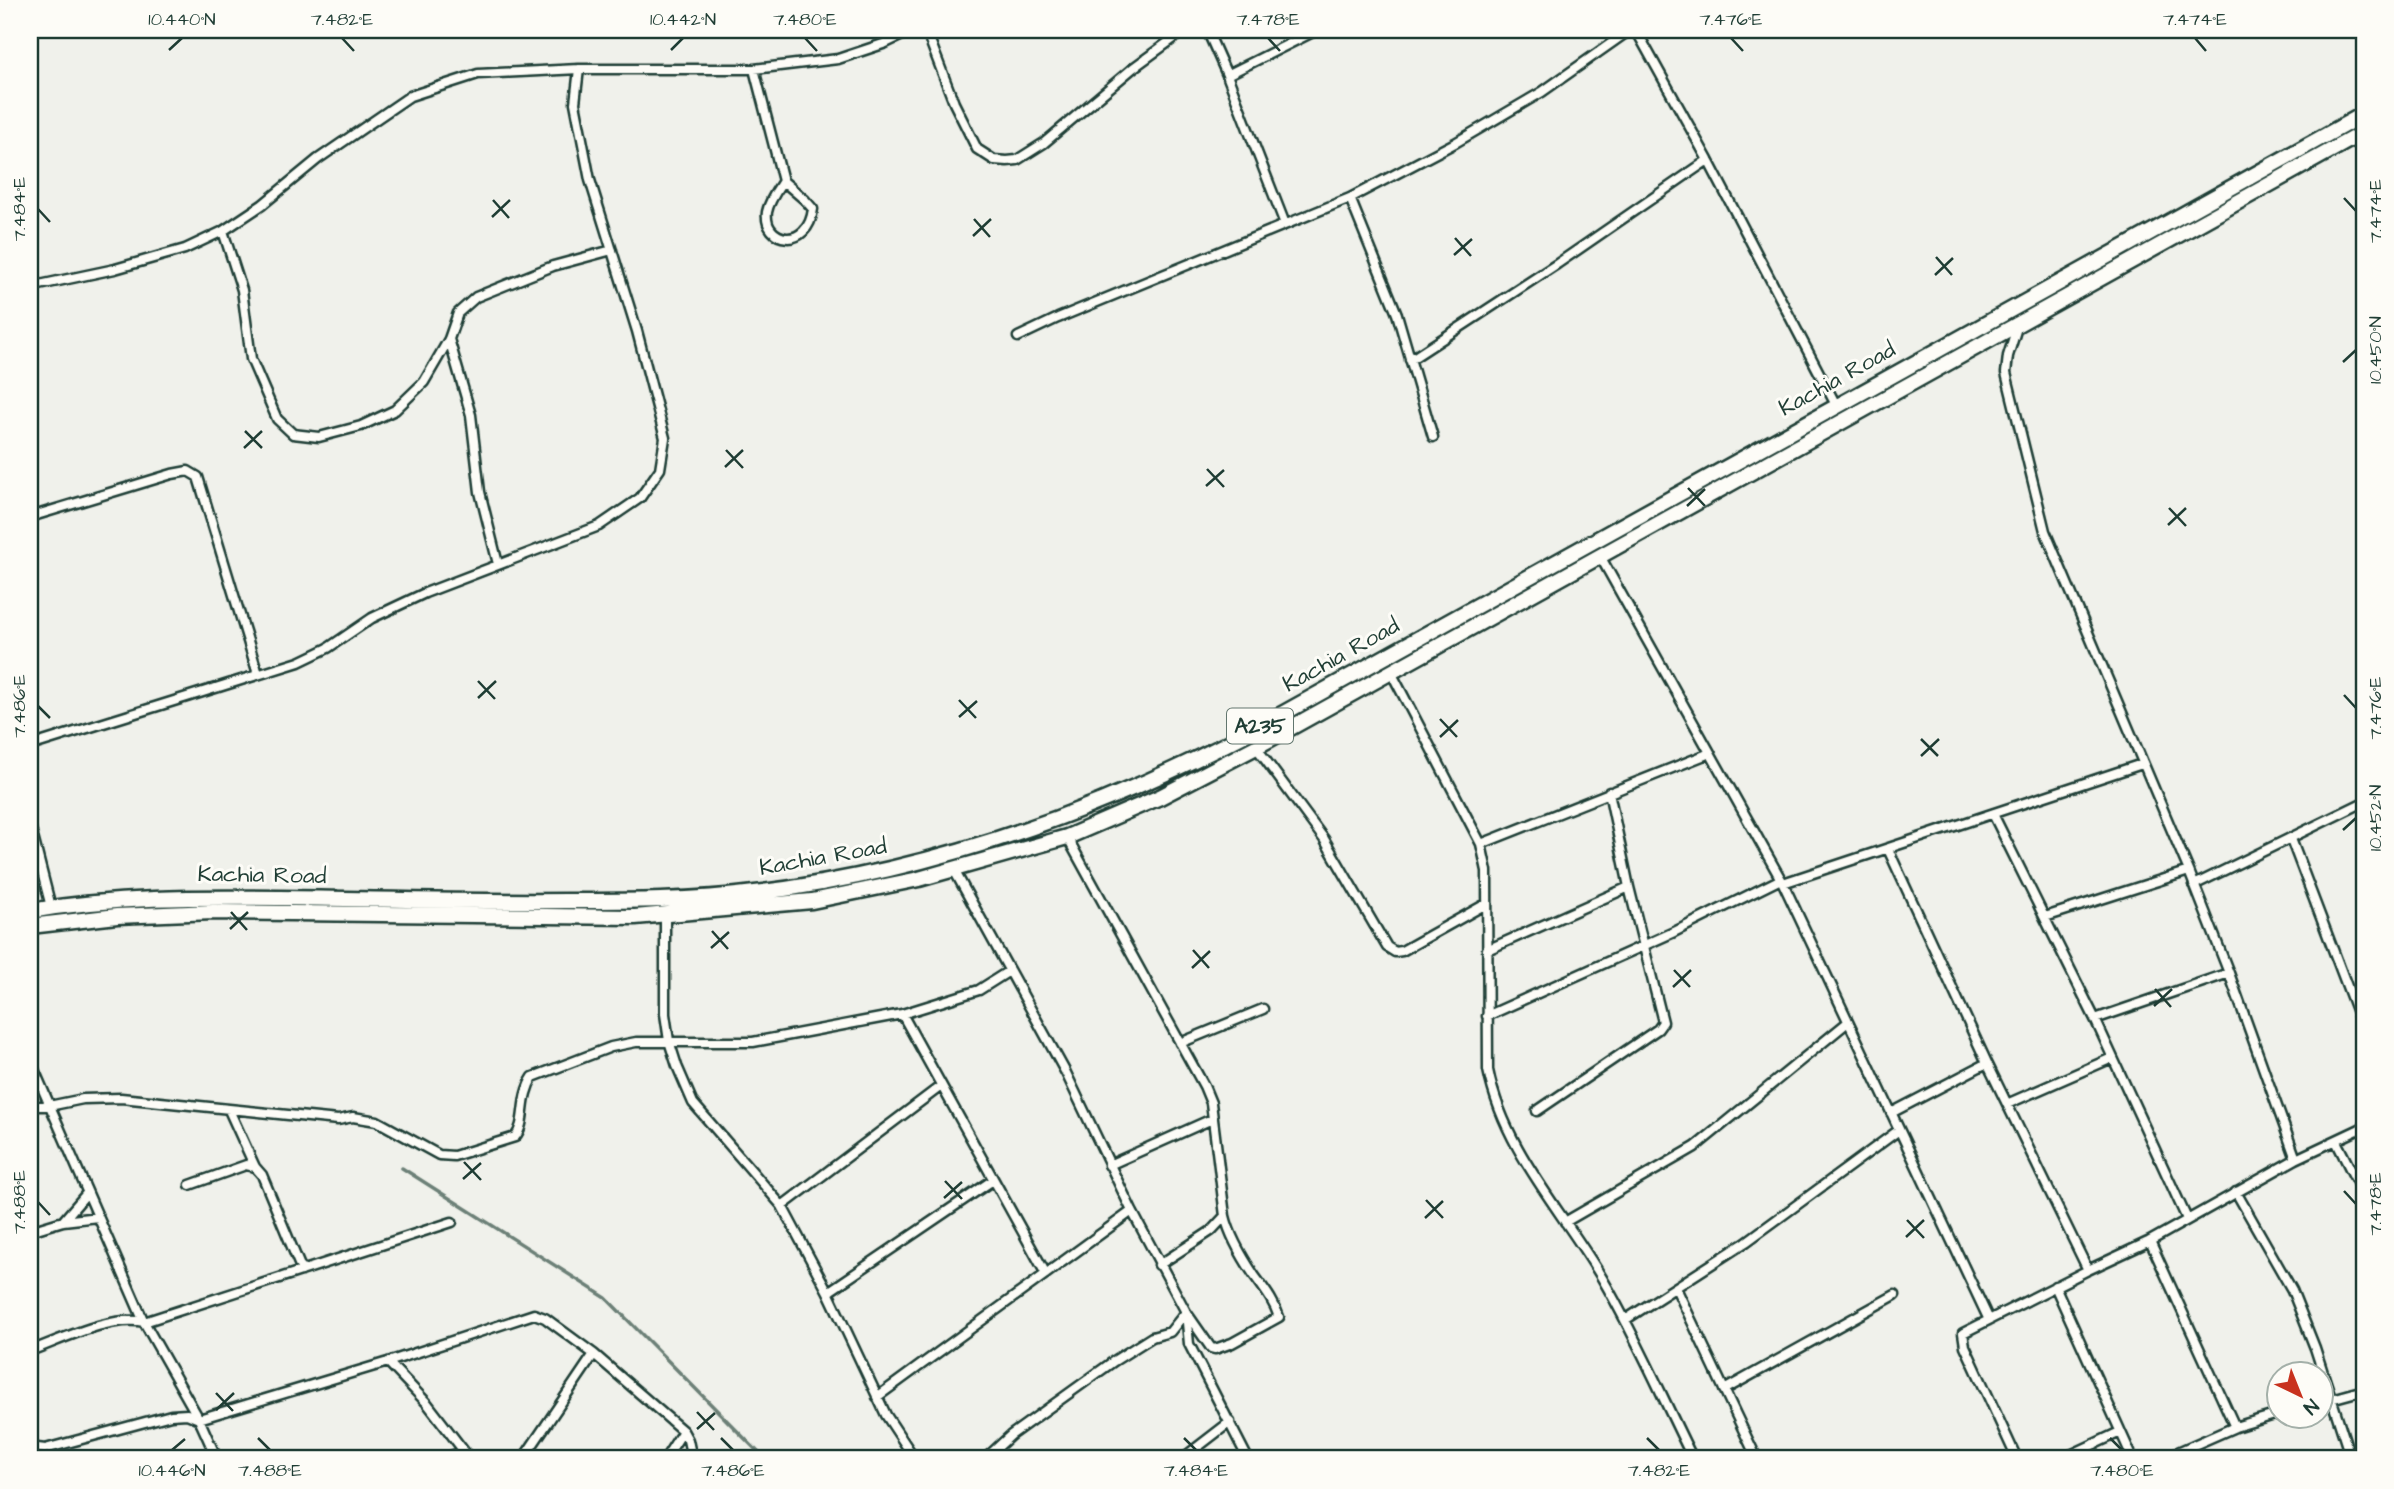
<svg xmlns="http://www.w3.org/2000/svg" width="2394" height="1489" viewBox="0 0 2394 1489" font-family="'Architects Daughter',sans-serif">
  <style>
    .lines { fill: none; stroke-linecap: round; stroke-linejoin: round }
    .stream { stroke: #6c8077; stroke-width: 3.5 }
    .street-casing { stroke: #1f3d34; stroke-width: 13 }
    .highway-casing { stroke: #1f3d34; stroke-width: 19 }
    .street { stroke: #fdfcf7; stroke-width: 8 }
    .highway { stroke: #fdfcf7; stroke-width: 14 }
    .ticks { fill: none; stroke: #1f3d34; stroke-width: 2.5 }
    .labels { text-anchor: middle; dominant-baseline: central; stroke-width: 6; stroke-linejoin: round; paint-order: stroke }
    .shield { fill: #fdfcf7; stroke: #62766e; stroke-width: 2 }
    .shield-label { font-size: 21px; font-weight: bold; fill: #1f3d34 }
    .street-label { font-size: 23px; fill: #1f3d34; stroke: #fdfcf7 }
    .neatline { fill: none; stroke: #1f3d34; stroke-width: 2.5 }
    .ticks-label { font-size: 18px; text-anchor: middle; fill: #1f3d34 }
  </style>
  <rect width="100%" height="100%" fill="#f0f1eb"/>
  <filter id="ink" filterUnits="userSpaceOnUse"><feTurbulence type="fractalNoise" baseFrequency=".0143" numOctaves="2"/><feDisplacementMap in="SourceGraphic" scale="14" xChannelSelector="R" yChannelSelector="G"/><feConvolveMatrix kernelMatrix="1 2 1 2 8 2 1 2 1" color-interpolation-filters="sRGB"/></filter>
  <g filter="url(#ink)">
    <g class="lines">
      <path class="stream" d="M 402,1168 L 606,1298 L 765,1459"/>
      <g class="street-casing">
        <path id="street" d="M 926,30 L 954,103 L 977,149 L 994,160 L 1007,161 L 1017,160 L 1044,143 L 1133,68 L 1185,30
          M 1207,30 L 1227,75 L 1285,224
          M 1636,30 L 1708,160 L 1836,405
          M 754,69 L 783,181 L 805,200 L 813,209 C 808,251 763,243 767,212 C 769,201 777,190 783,181
          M 1227,75 L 1317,30
          M 1350,198 L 1397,314 L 1433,437
          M 223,231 L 242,290 L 251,359 L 277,419 L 293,434 L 319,437 L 361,426 L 395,410 L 424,382 L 449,339 L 458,313 L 476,297 L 553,266 L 612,250
          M 30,287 L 115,269 L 185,249 L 223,231 L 262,205 L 318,159 L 410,96 L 478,74 L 579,69 L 754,69 L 838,59 L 886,43 L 913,30
          M 2018,324 L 2008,356 L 2006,373 L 2045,531 L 2189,871 L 2229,973 L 2296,1159
          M 1018,337 L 1058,318 L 1350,198 L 1455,143 L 1542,92 L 1630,30
          M 449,339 L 471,415 L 480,492 L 498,564
          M 1410,360 L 1557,264 L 1708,160
          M 30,517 L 172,474 L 188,471 L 198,477 L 258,674
          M 1600,556 L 1783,883 L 1989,1320
          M 1391,672 L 1481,844 L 1487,871 L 1488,1070 C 1504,1150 1562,1210 1602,1278 C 1636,1336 1663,1399 1693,1459
          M 30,746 L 299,662 L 328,648 L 372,618 L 425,593 L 599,526 L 640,498 L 660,469 L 665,438 L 637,331 L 590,180 L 575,103 L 579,69
          M 1256,747 L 1324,839 L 1387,947 L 1395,952 L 1402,951 L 1486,904
          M 1993,814 L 2095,1019 L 2187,1219
          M 30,825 L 51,907
          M 1067,837 L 1204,1086 L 1211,1103 L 1225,1216 L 1211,1231 L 1159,1265
          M 2291,839 L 2364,1031
          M 1481,844 L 1710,753
          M 1888,849 L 1987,1063 L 2088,1270
          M 954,870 L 1066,1073 L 1132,1211 L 1186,1312 L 1189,1344 L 1248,1459
          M 1783,883 L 2142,764
          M 2194,885 L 2364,802
          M 665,915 L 665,1014 L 669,1041 L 677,1066 L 693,1103 L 782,1206 L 828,1292 L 886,1415 L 915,1459
          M 2045,917 L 2189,871
          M 1487,950 L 1629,887
          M 902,1014 L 1046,1274
          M 1487,1016 L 1674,932 L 1781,879
          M 2095,1019 L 2229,973
          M 1180,1043 L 1263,1009
          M 30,1060 L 144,1322 L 199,1419 L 217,1459
          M 2007,1104 L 2112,1058
          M 30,1106 L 49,1106 L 83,1099 L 121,1098 L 338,1120 L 353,1117 L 377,1121 L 439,1155 L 454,1156 L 515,1137 C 527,1123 519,1098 533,1077 L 611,1047 L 636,1042 L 753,1042 L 902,1014 L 979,990 L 1009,971
          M 229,1110 L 255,1167 L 262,1175 L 302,1271
          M 1537,1111 L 1658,1029 L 1663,1022 L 1629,887 L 1609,792
          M 1891,1113 L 1987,1063
          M 2336,1141 L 2364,1196
          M 1109,1165 L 1212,1119
          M 190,1185 L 246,1165 L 255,1167
          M 2236,1192 L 2292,1290 L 2315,1348 L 2351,1459
          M 782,1206 L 941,1086
          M 63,1221 L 87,1193
          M 1565,1222 L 1695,1147 L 1848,1022
          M 30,1231 L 63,1221 L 98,1217
          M 2150,1241 L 2235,1427
          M 2055,1286 L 2133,1459
          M 1676,1288 L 1757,1459
          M 828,1292 L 993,1180
          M 1625,1320 L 1746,1242 L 1899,1130
          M 30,1351 C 63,1339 110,1315 144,1322 L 452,1222
          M 388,1362 L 427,1403 L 470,1459
          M 1724,1390 L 1895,1295
          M 877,1397 L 1132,1211
          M 2320,1402 L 2364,1390
          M 30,1447 L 45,1449 L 171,1415 L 187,1414 L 199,1419 L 388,1362 L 534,1314 L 545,1318 L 594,1354 L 683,1431 L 688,1440 L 692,1459
          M 444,1459 L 463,1451
          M 523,1459 L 594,1354
          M 665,1459 L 683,1431
          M 985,1459 L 1011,1435 L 1114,1361 L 1152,1337 L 1170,1332 L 1186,1312 L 1211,1348 L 1215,1349 L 1232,1343 L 1279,1317 C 1274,1301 1264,1289 1254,1275 C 1242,1257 1230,1237 1225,1216
          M 1182,1459 L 1230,1422
          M 2017,1459 L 1965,1346 L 1963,1333 L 2088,1270 L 2150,1241 L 2296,1159 L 2364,1127
          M 2062,1459 L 2120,1432
          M 2162,1459 L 2235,1427 L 2278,1414"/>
      </g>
      <g class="highway-casing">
        <path id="highway" d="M 30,911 C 115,897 193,897 279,898 C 375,899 471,902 567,901 C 629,901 693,901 755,893 C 927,872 1092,814 1246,734 L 2364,114
          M 30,926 L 117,916 L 213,912 L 635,917 L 812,901 L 919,879 L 1067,837 L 1160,797 L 1256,747 L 2364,132"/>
      </g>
      <use href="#street" class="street"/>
      <use href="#highway" class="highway"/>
    </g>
  </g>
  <path class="ticks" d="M 342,38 L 354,51M 805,38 L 817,51M 1268,38 L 1280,51M 1731,38 L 1743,51M 2195,38 L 2206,51M 169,50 L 182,38M 671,50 L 683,38M 2344,198 L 2356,211M 493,200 L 509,218M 38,209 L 50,222M 492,217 L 510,200M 974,219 L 990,237M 973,236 L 991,219M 1455,238 L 1471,256M 1454,255 L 1472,239M 1936,257 L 1952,275M 1935,275 L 1953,258M 2343,362 L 2356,350M 245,431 L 262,448M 244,448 L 262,431M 726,450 L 743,468M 725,467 L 743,450M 1207,469 L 1224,487M 1206,486 L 1224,470M 1688,488 L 1705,506M 1687,506 L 1705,489M 2169,508 L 2186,526M 2168,525 L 2186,508M 478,681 L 495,699M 2344,695 L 2356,708M 478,698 L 496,681M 959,700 L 976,718M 38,706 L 50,718M 959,717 L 977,701M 1440,719 L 1457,737M 1440,737 L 1458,720M 1921,739 L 1938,756M 1921,756 L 1939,739M 2343,830 L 2356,818M 231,912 L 247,930M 230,929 L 248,912M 712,931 L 728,949M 711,948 L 729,932M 1193,950 L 1209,968M 1192,968 L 1210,951M 1674,970 L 1690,987M 1673,987 L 1691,970M 2155,989 L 2171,1007M 2154,1006 L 2172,989M 464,1162 L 481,1180M 463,1179 L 481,1163M 945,1181 L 962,1199M 2344,1191 L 2356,1204M 944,1198 L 962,1182M 1426,1200 L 1443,1218M 38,1202 L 50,1215M 1425,1218 L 1443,1201M 1907,1220 L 1924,1238M 1906,1237 L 1924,1220M 216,1393 L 233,1411M 216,1410 L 234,1393M 697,1412 L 714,1430M 697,1429 L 715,1413M 258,1438 L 270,1450M 721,1438 L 733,1450M 1184,1438 L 1196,1450M 1647,1438 L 1659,1450M 2110,1438 L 2122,1450M 172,1450 L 185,1439"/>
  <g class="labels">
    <rect class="shield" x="1227" y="708.5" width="66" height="35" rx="5"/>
    <g class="shield-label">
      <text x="1260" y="726">A235</text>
    </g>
    <g class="street-label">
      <text transform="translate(1837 379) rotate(-29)">Kachia Road</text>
      <text transform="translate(1341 655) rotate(-29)">Kachia Road</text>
      <text transform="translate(823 857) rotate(-10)">Kachia Road</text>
      <text transform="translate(262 875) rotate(1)">Kachia Road</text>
    </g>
  </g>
  <rect width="2394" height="1489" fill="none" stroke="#fdfcf7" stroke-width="77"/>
  <g transform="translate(2300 1395) rotate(137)"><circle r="33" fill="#fdfcf7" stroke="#a4b0a9" stroke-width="2"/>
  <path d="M0-5L12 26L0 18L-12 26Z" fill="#c8321e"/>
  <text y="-10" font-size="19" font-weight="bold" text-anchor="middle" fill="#1f3d34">N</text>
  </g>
  <rect x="38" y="38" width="2318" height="1412" class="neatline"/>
  <g class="ticks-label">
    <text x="182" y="25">10.440°N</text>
    <text x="342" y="25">7.482°E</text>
    <text x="683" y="25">10.442°N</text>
    <text x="805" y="25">7.480°E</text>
    <text x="1268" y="25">7.478°E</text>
    <text x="1731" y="25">7.476°E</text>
    <text x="2195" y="25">7.474°E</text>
    <text transform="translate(19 209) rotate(-90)" y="6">7.484°E</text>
    <text transform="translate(2375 211) rotate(-90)" y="6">7.474°E</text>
    <text transform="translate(2375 350) rotate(-90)" y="6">10.450°N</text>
    <text transform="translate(19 706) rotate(-90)" y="6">7.486°E</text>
    <text transform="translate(2375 708) rotate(-90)" y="6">7.476°E</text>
    <text transform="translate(2375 818) rotate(-90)" y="6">10.452°N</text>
    <text transform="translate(19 1202) rotate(-90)" y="6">7.488°E</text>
    <text transform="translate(2375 1204) rotate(-90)" y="6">7.478°E</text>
    <text x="172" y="1476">10.446°N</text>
    <text x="270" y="1476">7.488°E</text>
    <text x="733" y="1476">7.486°E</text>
    <text x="1196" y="1476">7.484°E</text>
    <text x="1659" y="1476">7.482°E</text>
    <text x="2122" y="1476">7.480°E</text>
  </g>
</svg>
